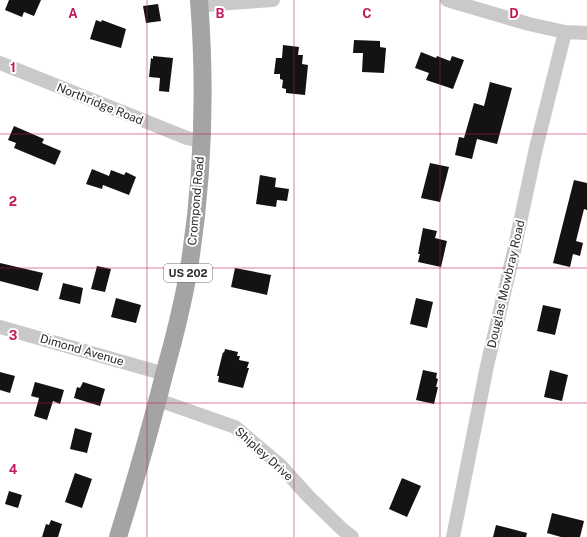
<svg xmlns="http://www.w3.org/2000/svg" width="587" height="537" viewBox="0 0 587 537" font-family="'Public Sans',sans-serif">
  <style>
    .building { fill: #131313 }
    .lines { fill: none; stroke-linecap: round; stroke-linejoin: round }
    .minor { stroke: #c9c9c9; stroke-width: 14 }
    .major { stroke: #a4a4a4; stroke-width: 18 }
    .grid { fill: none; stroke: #c2185b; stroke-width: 1; stroke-opacity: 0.55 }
    .labels { text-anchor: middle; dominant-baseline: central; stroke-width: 4; stroke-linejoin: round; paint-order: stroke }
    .shield { fill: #fff; stroke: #6b6b6b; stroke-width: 1 }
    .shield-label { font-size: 11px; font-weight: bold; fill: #2c2c2c }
    .street-label { font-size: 12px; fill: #2c2c2c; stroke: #fff }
    .grid-label { font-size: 13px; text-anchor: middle; font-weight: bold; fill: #c2185b; stroke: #fff; stroke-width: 4; stroke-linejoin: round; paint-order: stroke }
  </style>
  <rect width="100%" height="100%" fill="#fff"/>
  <path class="building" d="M 9,0 L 41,0 L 34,16 L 24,12 L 22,17 L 5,10 Z
    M 158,4 L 161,21 L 146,23 L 143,6 Z
    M 96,20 L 101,22 L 102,20 L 126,29 L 121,48 L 90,39 Z
    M 354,40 L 380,41 L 380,47 L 386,48 L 384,73 L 362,72 L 363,53 L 353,53 Z
    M 283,45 L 299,47 L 298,55 L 303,55 L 302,64 L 308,65 L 305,95 L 286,93 L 286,89 L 282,88 L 283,80 L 280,79 L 280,74 L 274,74 L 276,58 L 282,58 Z
    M 421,52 L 436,58 L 437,56 L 450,61 L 452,56 L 464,60 L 453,89 L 426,80 L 429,73 L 415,68 Z
    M 153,56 L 173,58 L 169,92 L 159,91 L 160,78 L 149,77 L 151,58 L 153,59 Z
    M 490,82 L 512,88 L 497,144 L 477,139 L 472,159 L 455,155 L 459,137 L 464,138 L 474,103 L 484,106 Z
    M 14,126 L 44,139 L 42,143 L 61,151 L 55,165 L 14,148 L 16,143 L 8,140 Z
    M 430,163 L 449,167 L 440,202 L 421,198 Z
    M 92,169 L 109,176 L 111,170 L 124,175 L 126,172 L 136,177 L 129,195 L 103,185 L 102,189 L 86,184 Z
    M 260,175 L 276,178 L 275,187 L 289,189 L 287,201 L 277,200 L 276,207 L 256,204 Z
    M 574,180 L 587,183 L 587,210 L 584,209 L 576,241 L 583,243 L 580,256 L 573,254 L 570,267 L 553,263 Z
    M 423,228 L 437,231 L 435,238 L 447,241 L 441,267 L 418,262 L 420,254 L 418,254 Z
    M 0,263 L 43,273 L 38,291 L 0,281 Z
    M 97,266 L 111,269 L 105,292 L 91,289 Z
    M 235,268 L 271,275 L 267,295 L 231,287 Z
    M 63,283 L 83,288 L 80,304 L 59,299 Z
    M 116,298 L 141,305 L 136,323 L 111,317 Z
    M 416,298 L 433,302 L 427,328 L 410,324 Z
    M 543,305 L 561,309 L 555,335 L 537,331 Z
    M 225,349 L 238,352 L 237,356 L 240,356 L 239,360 L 249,362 L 247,368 L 249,368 L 243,388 L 218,382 L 219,376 L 217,376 L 223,352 L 224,353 Z
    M 423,370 L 437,373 L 436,378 L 438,379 L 436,387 L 438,387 L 434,404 L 416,400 Z
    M 550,370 L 568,375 L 562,401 L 544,397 Z
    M 0,372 L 15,376 L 10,393 L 0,390 Z
    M 35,382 L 64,390 L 60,404 L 53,401 L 47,420 L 34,416 L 39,398 L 31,396 Z
    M 83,382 L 105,389 L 100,406 L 74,398 L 77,387 L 80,388 Z
    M 75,428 L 92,433 L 87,453 L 70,449 Z
    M 75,473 L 92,479 L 82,508 L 65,502 Z
    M 402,478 L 421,486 L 407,517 L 389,509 Z
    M 9,491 L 22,495 L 18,508 L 5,504 Z
    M 552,513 L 584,521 L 580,537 L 561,537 L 547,533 Z
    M 51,520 L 62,524 L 58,537 L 42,537 L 46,524 L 49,525 Z
    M 496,525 L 527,533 L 526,537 L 493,537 Z"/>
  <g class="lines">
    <path class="minor" d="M 447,0 L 529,24 L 565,32 L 587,33
      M 199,6 L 217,4 L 273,0
      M 0,63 L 187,138 L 201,141
      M 0,327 L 165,374
      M 158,400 L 235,427 L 280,465 L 309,497 L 342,529 L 352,537
      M 453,537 L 487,366 L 514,251 L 536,148 L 565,32"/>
    <path class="major" d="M 118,537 C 135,482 151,427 165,371 C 174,339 182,307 188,274 C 203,184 206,91 199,0"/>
  </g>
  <path class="grid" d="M 147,0 L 147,537M 294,0 L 294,537M 440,0 L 440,537M 0,134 L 587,134M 0,268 L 587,268M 0,403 L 587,403"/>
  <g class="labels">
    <rect class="shield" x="164" y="264" width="48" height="18" rx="3"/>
    <g class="shield-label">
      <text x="188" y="273">US 202</text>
    </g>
    <g class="street-label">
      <text transform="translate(100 104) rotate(22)">Northridge Road</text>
      <text transform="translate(196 201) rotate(-85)">Crompond Road</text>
      <text transform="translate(506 284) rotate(-77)">Douglas Mowbray Road</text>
      <text transform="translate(82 350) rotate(16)">Dimond Avenue</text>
      <text transform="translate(264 454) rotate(42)">Shipley Drive</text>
    </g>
  </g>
  <g class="grid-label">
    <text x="73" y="18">A</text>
    <text x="220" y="18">B</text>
    <text x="367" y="18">C</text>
    <text x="514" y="18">D</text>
    <text x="13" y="72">1</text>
    <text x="13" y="206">2</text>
    <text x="13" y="340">3</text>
    <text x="13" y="474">4</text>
  </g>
</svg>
